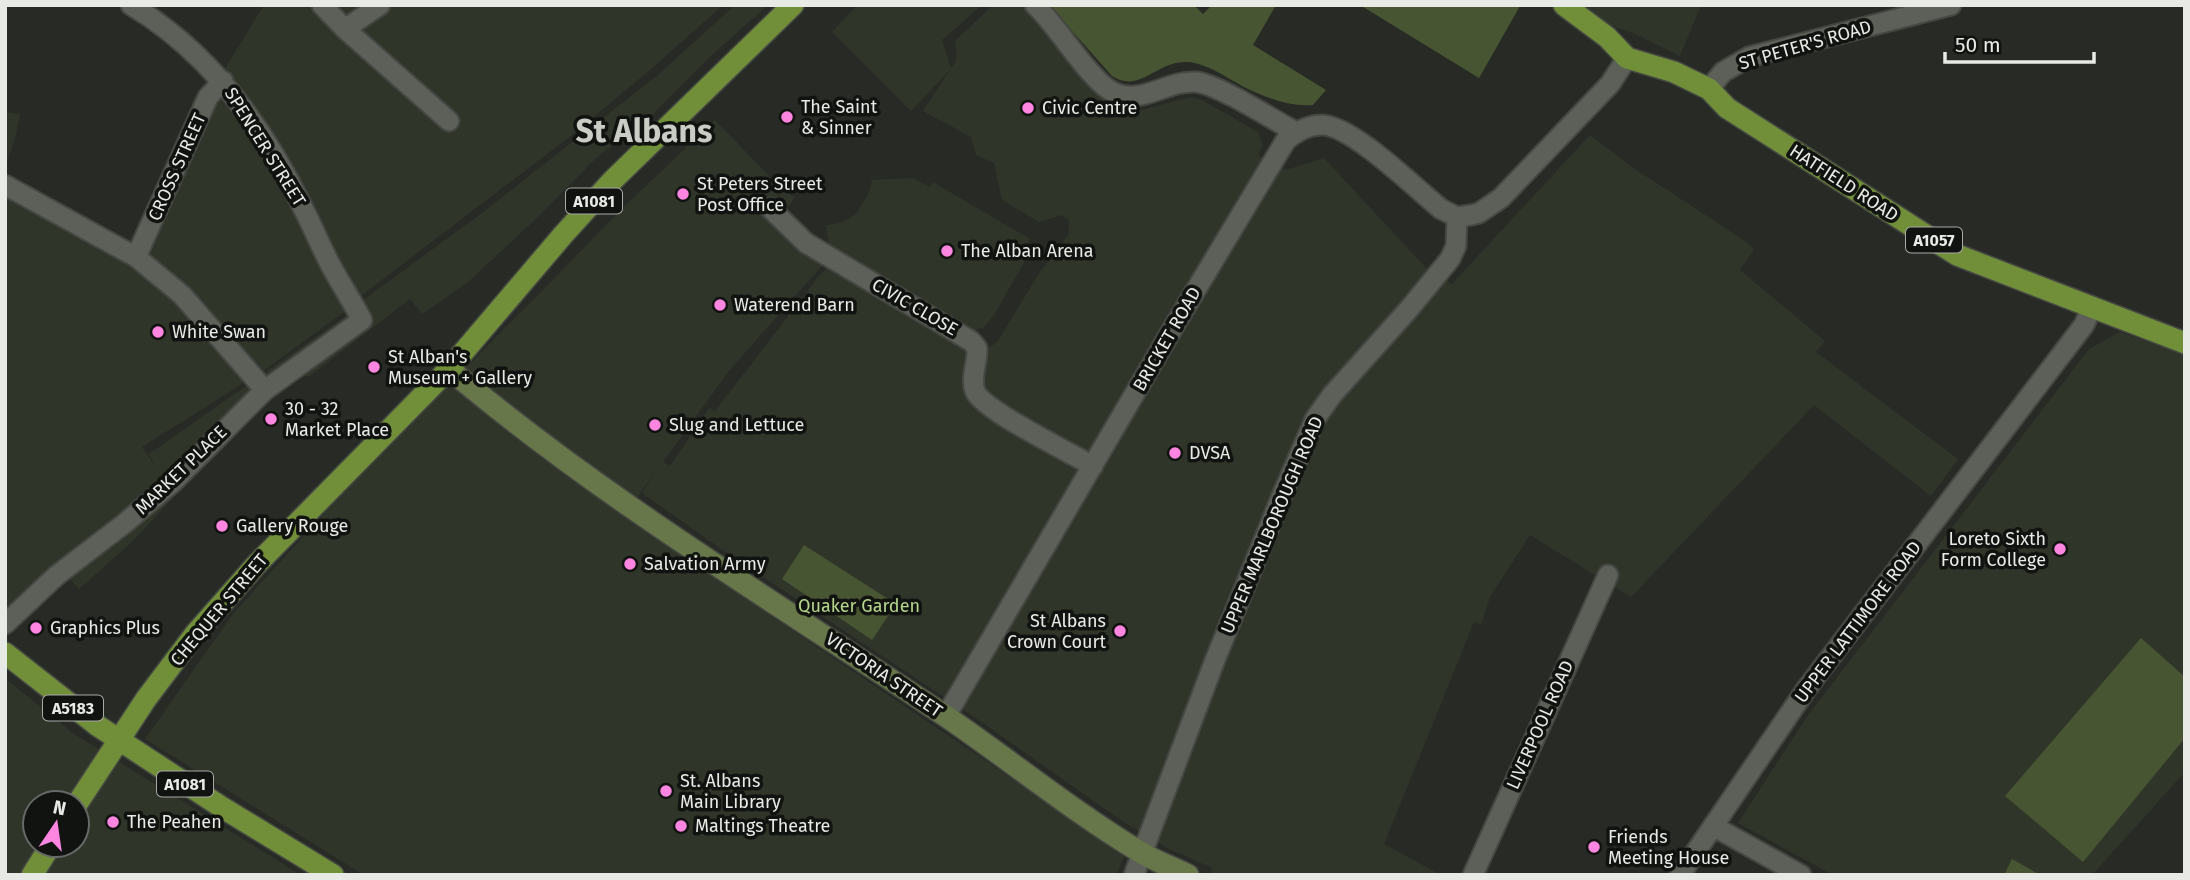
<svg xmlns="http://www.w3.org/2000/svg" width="2190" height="880" viewBox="0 0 2190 880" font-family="'Fira Sans',sans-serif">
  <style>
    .built { fill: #30352a; fill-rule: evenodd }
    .green { fill: #475532 }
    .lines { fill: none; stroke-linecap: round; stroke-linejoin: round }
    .minor-casing { stroke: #454742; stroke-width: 23 }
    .secondary-casing { stroke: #454742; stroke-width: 24 }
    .primary-casing { stroke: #454742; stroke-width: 24 }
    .minor { stroke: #5d6059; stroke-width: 19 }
    .secondary { stroke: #677749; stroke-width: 21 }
    .primary { stroke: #718f39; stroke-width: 21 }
    .poi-dot { fill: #fe85e0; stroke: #111310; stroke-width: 2.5 }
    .labels { text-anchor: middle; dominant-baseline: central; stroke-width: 7; stroke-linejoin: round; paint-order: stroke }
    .shield { fill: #111310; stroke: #a8aaa6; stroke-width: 2 }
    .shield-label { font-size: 16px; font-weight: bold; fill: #e8eae6 }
    .street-label { font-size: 18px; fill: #e8eae6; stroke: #111310 }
    .poi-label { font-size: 18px; fill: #e8eae6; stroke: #111310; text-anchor: start }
    .park-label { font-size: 18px; fill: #b6d58d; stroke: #111310 }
    .town-label { font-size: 32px; font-weight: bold; fill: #c9cdc5; stroke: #111310 }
  </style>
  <rect width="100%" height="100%" fill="#282b25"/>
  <path class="built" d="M 264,5 L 723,5 L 650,70 L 572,135 L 362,295 L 348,309 L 259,374 L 252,375 L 243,380 L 242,384 L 142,447 L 155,466 L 149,454 L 353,311 L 355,306 L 482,213 L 659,74 L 735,5 L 768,5 L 713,54 L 650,117 L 596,158 L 539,216 L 467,283 L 422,314 L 410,299 L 310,376 L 304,376 L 286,386 L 208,460 L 133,541 L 79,589 L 58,566 L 5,608 L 5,589 L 8,589 L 5,585 L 5,189 L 132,255 L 218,80 Z
    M 858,5 L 982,5 L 942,40 L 951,68 L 957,59 L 955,41 L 993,5 L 1031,5 L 1092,87 L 1110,102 L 1127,108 L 1142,110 L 1191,97 L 1202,100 L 1258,132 L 1263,146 L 1258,155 L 1286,170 L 1324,158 L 1427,269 L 1452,284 L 1590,135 L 1632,167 L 1748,243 L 1754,250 L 1740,270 L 1825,341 L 1816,352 L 1958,459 L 1931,496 L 1814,405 L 1631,597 L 1530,535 L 1491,595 L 1481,624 L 1474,622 L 1384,844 L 1441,875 L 1210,875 L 1212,868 L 1169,849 L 1122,821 L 980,721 L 727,553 L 642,493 L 658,468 L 624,517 L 998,769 L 1124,857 L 1116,875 L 364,875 L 145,739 L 233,614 L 339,497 L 629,202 L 715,120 L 769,176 L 795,198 L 786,209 L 811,237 L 830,248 L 826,226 L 845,221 L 856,214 L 869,193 L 872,180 L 913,178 L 930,187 L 933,182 L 1030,239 L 1021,254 L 1026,259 L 994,315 L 983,328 L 965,332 L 827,260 L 729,371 L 663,462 L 670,466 L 709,408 L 715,411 L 819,276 L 831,265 L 986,350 L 998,341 L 1038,275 L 1069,234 L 1069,220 L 1062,215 L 1039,222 L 1002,200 L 994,163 L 976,155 L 971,137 L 923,111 L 951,69 L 911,111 L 832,32 Z
    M 1575,5 L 1701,5 L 1680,56 L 1631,32 L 1605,24 Z
    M 5,112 L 20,114 L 15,139 L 5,166 Z
    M 2120,332 L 2185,355 L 2185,772 L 2092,875 L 1833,875 L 1738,823 L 1806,718 L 2089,349 Z
    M 5,678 L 74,734 L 301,875 L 5,875 ZM 35,803 L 77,803 L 77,845 L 35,845 Z"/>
  <path class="green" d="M 1049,5 L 1194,5 L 1203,14 L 1212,5 L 1276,5 L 1253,45 L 1326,90 L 1313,105 C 1289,107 1268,98 1246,88 C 1228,79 1208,63 1187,62 C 1155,61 1141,94 1112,76 Z
    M 1360,5 L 1518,5 L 1520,6 L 1479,78 Z
    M 804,545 L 896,604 L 872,640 L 782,579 Z
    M 2141,638 L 2185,677 L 2185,738 L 2083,862 L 2005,796 Z
    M 2012,859 L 2040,875 L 2004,875 Z"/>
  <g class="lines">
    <g class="minor-casing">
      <path id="minor" d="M 322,5 L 345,29 L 449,121
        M 1035,5 C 1058,26 1090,81 1113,92 C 1142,106 1166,80 1196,82 C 1220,85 1273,120 1296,132
        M 345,29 L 380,5
        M 1709,89 L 1723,72 L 1749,57 L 1951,5
        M 5,185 L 136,257 L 182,295 L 265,390
        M 770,208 L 806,243 L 971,341 L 977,348 C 978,362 970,378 975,391 C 982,410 1071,453 1093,466
        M 136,257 L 208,97 L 223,81
        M 5,624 L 56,576 L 125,523 L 172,483 L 265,390 L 362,320 C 352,301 340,283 330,264 C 320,245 312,225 302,206 C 263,126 208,51 131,5
        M 946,716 L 1176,323 L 1286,140 C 1296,132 1307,125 1321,125 C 1351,124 1415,188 1441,209 L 1457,217 L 1471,215 L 1479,213 L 1501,198 L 1610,84 L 1627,58
        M 1713,826 L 1801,875
        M 1134,875 L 1215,660 L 1283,493 L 1315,419 L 1332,395 L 1409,309 L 1450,259 L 1456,246 L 1457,217
        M 1473,875 L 1608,575
        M 1680,875 L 1807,688 L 2084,325 L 2092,307"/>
    </g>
    <g class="secondary-casing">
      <path id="secondary" d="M 449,369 C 603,499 777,603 944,715 C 1010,760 1072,811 1140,852 C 1155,861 1172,867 1188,875"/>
    </g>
    <g class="primary-casing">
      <path id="primary" d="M 1564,5 L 1607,37 L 1627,58 L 1674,72 L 1709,89 L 1727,108 L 1957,255 L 2185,343
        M 5,653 L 98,726 L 223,808 L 333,875
        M 77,804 L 146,699 L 195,634 L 256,565 L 449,369 L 563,235 L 612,181 L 793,5
        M 32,875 L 51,845"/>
    </g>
    <use href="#minor" class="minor"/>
    <use href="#secondary" class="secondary"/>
    <use href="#primary" class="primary"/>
  </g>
  <g class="poi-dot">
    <circle cx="1028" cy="108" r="7"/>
    <circle cx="787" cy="117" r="7"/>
    <circle cx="683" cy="194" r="7"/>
    <circle cx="947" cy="251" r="7"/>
    <circle cx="720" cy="305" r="7"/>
    <circle cx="158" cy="332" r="7"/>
    <circle cx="374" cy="367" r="7"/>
    <circle cx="271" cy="419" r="7"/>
    <circle cx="655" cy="425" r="7"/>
    <circle cx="1175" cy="453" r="7"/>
    <circle cx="222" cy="526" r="7"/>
    <circle cx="2060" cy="549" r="7"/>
    <circle cx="630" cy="564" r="7"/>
    <circle cx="36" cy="628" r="7"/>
    <circle cx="1120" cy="631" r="7"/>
    <circle cx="666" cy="791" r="7"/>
    <circle cx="113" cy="822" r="7"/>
    <circle cx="681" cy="826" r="7"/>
    <circle cx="1594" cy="847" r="7"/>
  </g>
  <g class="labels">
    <g class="shield">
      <rect x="566" y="188.5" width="56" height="25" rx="5"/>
      <rect x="1906" y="227.5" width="56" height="25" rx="5"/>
      <rect x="43" y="695.5" width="60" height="25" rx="5"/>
      <rect x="157" y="771.5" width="56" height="25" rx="5"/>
    </g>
    <g class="shield-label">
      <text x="594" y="201">A1081</text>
      <text x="1934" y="240">A1057</text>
      <text x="73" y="708">A5183</text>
      <text x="185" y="784">A1081</text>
    </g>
    <g class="street-label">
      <text transform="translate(1805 45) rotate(-16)">ST PETER'S ROAD</text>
      <text transform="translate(265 147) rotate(58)">SPENCER STREET</text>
      <text transform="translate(177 167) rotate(-66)">CROSS STREET</text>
      <text transform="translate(1844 183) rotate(33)">HATFIELD ROAD</text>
      <text transform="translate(915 307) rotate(30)">CIVIC CLOSE</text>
      <text transform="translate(1167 339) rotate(-60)">BRICKET ROAD</text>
      <text transform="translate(181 470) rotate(-44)">MARKET PLACE</text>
      <text transform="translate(1272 525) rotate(-67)">UPPER MARLBOROUGH ROAD</text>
      <text transform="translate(219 610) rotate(-50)">CHEQUER STREET</text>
      <text transform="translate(1858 622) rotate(-53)">UPPER LATTIMORE ROAD</text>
      <text transform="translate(884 675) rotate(34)">VICTORIA STREET</text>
      <text transform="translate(1540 725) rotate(-66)">LIVERPOOL ROAD</text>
    </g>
    <g class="poi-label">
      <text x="801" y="107">The Saint<tspan x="801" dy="21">&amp; Sinner</tspan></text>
      <text x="1042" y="108">Civic Centre</text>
      <text x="697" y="184">St Peters Street<tspan x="697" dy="21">Post Office</tspan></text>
      <text x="961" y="251">The Alban Arena</text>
      <text x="734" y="305">Waterend Barn</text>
      <text x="172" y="332">White Swan</text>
      <text x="388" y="357">St Alban's<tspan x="388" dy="21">Museum + Gallery</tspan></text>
      <text x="285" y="409">30 - 32<tspan x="285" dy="21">Market Place</tspan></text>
      <text x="669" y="425">Slug and Lettuce</text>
      <text x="1189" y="453">DVSA</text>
      <text x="236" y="526">Gallery Rouge</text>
      <text x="2046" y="539" text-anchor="end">Loreto Sixth<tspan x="2046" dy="21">Form College</tspan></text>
      <text x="644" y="564">Salvation Army</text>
      <text x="1106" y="621" text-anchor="end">St Albans<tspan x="1106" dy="21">Crown Court</tspan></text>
      <text x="50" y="628">Graphics Plus</text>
      <text x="680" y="781">St. Albans<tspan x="680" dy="21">Main Library</tspan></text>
      <text x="127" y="822">The Peahen</text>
      <text x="695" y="826">Maltings Theatre</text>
      <text x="1608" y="837">Friends<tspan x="1608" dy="21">Meeting House</tspan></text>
    </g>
    <g class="park-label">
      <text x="859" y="606">Quaker Garden</text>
    </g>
    <g class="town-label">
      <text x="644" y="131">St Albans</text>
    </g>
  </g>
  <rect width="2190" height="880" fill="none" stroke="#e8eae6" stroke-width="14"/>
  <g transform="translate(56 824) rotate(13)"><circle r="33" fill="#111310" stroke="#676966" stroke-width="2"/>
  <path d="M0-5L12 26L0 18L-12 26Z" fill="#fe85e0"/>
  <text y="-10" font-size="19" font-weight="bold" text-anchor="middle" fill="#e8eae6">N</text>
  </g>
  <path d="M1945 52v10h149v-10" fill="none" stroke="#e8eae6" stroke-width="3.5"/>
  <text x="1955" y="52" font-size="21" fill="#e8eae6" stroke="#111310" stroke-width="5" paint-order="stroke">50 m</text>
</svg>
